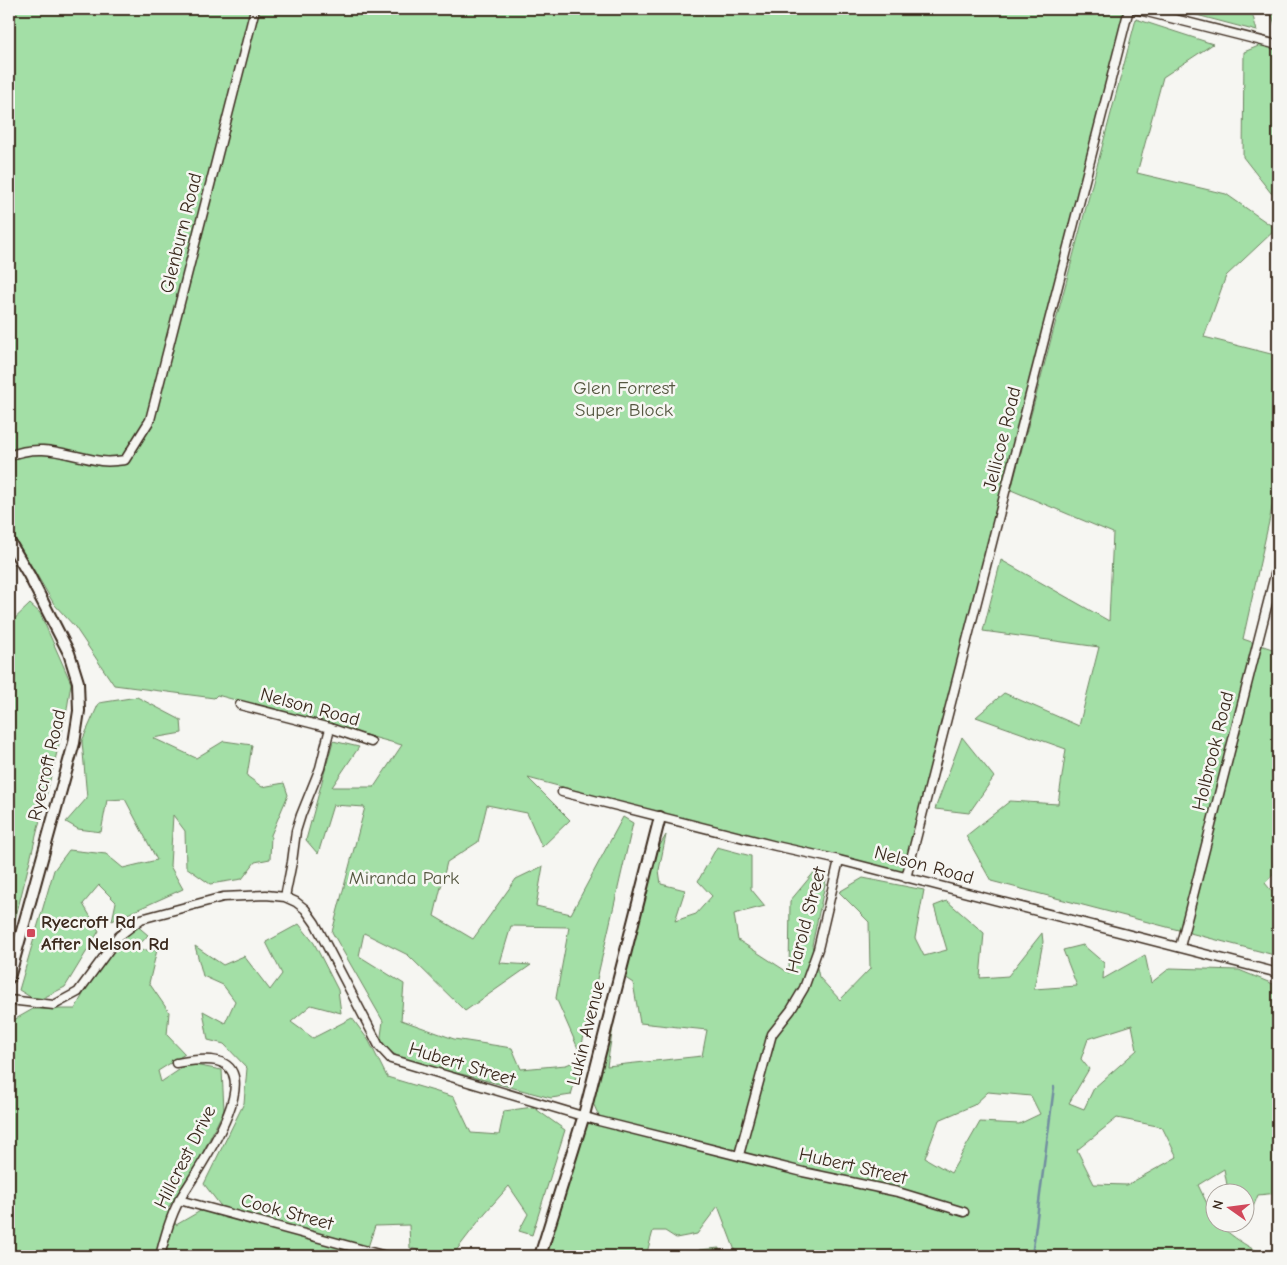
<svg xmlns="http://www.w3.org/2000/svg" width="1287" height="1265" viewBox="0 0 1287 1265" font-family="'Comic Neue',sans-serif">
  <style>
    .green { fill: #a3dfa6; stroke: #6f8462; fill-rule: evenodd }
    .lines { fill: none; stroke-linecap: round; stroke-linejoin: round }
    .stream { stroke: #728fa0; stroke-width: 2.5 }
    .minor-casing { stroke: #3b2a1e; stroke-width: 11 }
    .tertiary-casing { stroke: #3b2a1e; stroke-width: 14 }
    .minor { stroke: #f6f6f2; stroke-width: 8 }
    .tertiary { stroke: #f6f6f2; stroke-width: 10 }
    .poi-dot { fill: #d1495b; stroke: #f6f6f2; stroke-width: 2 }
    .labels { text-anchor: middle; dominant-baseline: central; stroke-width: 5; stroke-linejoin: round; paint-order: stroke }
    .street-label { font-size: 19px; fill: #3b2a1e; stroke: #f6f6f2 }
    .park-label { font-size: 19px; fill: #555740; stroke: #f6f6f2 }
    .poi-label { font-size: 19px; font-weight: bold; fill: #3b2a1e; stroke: #f6f6f2; text-anchor: start }
  </style>
  <rect width="100%" height="100%" fill="#f6f6f2"/>
  <filter id="ink" filterUnits="userSpaceOnUse"><feTurbulence type="fractalNoise" baseFrequency=".02" numOctaves="2"/><feDisplacementMap in="SourceGraphic" scale="10" xChannelSelector="R" yChannelSelector="G"/><feConvolveMatrix kernelMatrix="1 2 1 2 8 2 1 2 1" color-interpolation-filters="sRGB"/></filter>
  <g filter="url(#ink)">
    <path class="green" d="M 9,9 L 1128,9 L 906,878 L 528,778 L 570,820 L 542,847 L 527,813 L 487,805 L 478,842 L 447,862 L 434,916 L 473,939 L 516,879 L 543,866 L 536,906 L 571,914 L 623,817 L 633,823 L 580,1053 L 556,998 L 569,927 L 511,926 L 500,963 L 531,965 L 465,1011 L 408,955 L 364,933 L 359,956 L 404,984 L 401,1020 L 454,1039 L 512,1048 L 521,1069 L 566,1065 L 581,1059 L 571,1095 L 551,1098 L 465,1075 L 404,1061 L 380,1044 L 383,1021 L 332,932 L 365,807 L 333,805 L 318,854 L 306,840 L 333,741 L 359,747 L 332,787 L 374,787 L 402,745 L 217,695 L 214,698 L 114,685 L 75,627 L 54,604 L 9,528 Z
      M 1174,9 L 1251,9 L 1257,31 Z
      M 1270,9 L 1278,9 L 1278,34 Z
      M 1136,19 L 1213,44 L 1163,77 L 1137,173 L 1226,194 L 1276,229 L 1226,276 L 1204,337 L 1271,354 L 1278,354 L 1278,481 L 1243,639 L 1278,651 L 1278,869 L 1265,883 L 1278,899 L 1278,956 L 991,881 L 966,836 L 1010,801 L 1058,804 L 1066,749 L 976,717 L 1004,693 L 1079,726 L 1099,647 L 983,631 L 1001,560 L 1109,621 L 1113,533 L 1011,490 Z
      M 1278,38 L 1278,195 L 1271,193 L 1243,157 L 1244,52 Z
      M 30,604 L 40,613 L 71,683 L 66,716 L 9,944 L 9,624 Z
      M 137,697 L 181,720 L 182,733 L 153,738 L 196,758 L 224,741 L 252,745 L 247,776 L 262,787 L 284,783 L 288,795 L 271,835 L 270,859 L 255,862 L 242,879 L 210,884 L 186,867 L 185,831 L 173,815 L 170,866 L 183,889 L 112,921 L 116,902 L 99,885 L 83,904 L 99,931 L 65,987 L 37,1001 L 19,990 L 54,870 L 69,850 L 106,854 L 123,868 L 157,860 L 125,799 L 107,800 L 101,832 L 78,829 L 66,822 L 87,798 L 82,741 L 99,703 Z
      M 962,737 L 994,777 L 969,813 L 935,809 Z
      M 666,835 L 659,870 L 661,884 L 685,890 L 675,921 L 696,914 L 712,896 L 698,881 L 717,847 L 751,856 L 751,889 L 765,906 L 734,914 L 738,940 L 789,973 L 790,901 L 816,870 L 826,880 L 812,945 L 819,977 L 840,1000 L 870,969 L 869,922 L 839,892 L 863,878 L 924,890 L 915,938 L 924,956 L 947,950 L 934,906 L 947,901 L 984,933 L 980,978 L 1008,976 L 1042,933 L 1043,942 L 1034,989 L 1077,986 L 1063,950 L 1083,945 L 1104,963 L 1103,979 L 1145,955 L 1151,983 L 1170,968 L 1239,970 L 1278,986 L 1278,1193 L 1258,1195 L 1248,1219 L 1245,1217 L 1244,1192 L 1226,1192 L 1227,1185 L 1224,1169 L 1198,1185 L 1214,1218 L 1214,1222 L 1217,1223 C 1229,1234 1256,1255 1274,1256 L 737,1256 L 718,1206 L 697,1234 L 676,1238 L 665,1231 L 653,1231 L 646,1256 L 542,1256 L 580,1124 L 602,1123 L 589,1094 L 616,1008 L 607,1066 L 702,1056 L 707,1030 L 640,1023 L 633,983 L 618,973 L 649,864 ZM 1132,1025 L 1137,1050 L 1094,1088 L 1084,1109 L 1069,1103 L 1089,1069 L 1081,1059 L 1088,1039 ZM 988,1092 L 1031,1096 L 1040,1114 L 1019,1124 L 980,1122 L 951,1173 L 925,1158 L 939,1120 L 974,1105 ZM 1117,1118 L 1162,1127 L 1177,1157 L 1127,1185 L 1094,1184 L 1077,1150 Z
      M 135,924 L 148,935 L 135,950 L 157,950 L 149,983 L 169,1012 L 167,1035 L 185,1054 L 158,1071 L 161,1082 L 188,1064 L 222,1070 L 224,1110 L 194,1170 L 168,1208 L 176,1225 L 202,1210 L 230,1218 L 204,1184 L 244,1103 L 247,1068 L 224,1044 L 208,1040 L 203,1011 L 225,1023 L 235,1001 L 223,985 L 203,976 L 195,946 L 223,965 L 244,956 L 270,990 L 282,974 L 266,942 L 299,924 L 314,943 L 338,990 L 341,1013 L 311,1005 L 291,1022 L 313,1038 L 352,1018 L 369,1041 L 387,1077 L 454,1097 L 471,1133 L 499,1135 L 504,1111 L 533,1107 L 565,1130 L 532,1235 L 519,1231 L 528,1214 L 509,1186 L 485,1213 L 452,1256 L 439,1256 L 410,1248 L 409,1225 L 375,1226 L 366,1253 L 372,1256 L 9,1256 L 9,1033 L 12,1021 L 33,1009 L 75,1009 L 96,970 Z
      M 719,1248 L 718,1256 L 693,1256 L 699,1250 Z"/>
    <g class="lines">
      <path class="stream" d="M 1032,1256 L 1054,1087"/>
      <g class="minor-casing">
        <path id="minor" d="M 1135,9 L 1278,45
          M 9,456 C 43,442 67,456 101,461 C 109,462 118,461 125,460 L 150,420 L 255,9
          M 240,705 L 330,728 L 371,742
          M 562,792 L 776,846 L 839,860 L 1278,973
          M 906,878 L 1129,9
          M 285,897 L 292,862 L 296,831 L 301,815 L 320,768 L 330,728
          M 1180,947 L 1278,563
          M 9,1000 L 54,1005 L 78,992 L 119,936 L 141,919 L 223,897 L 266,895 L 285,897 L 296,902 L 305,909 L 315,923 L 379,1046 L 391,1059 L 599,1121 L 803,1172 L 898,1192 L 964,1212
          M 739,1155 L 772,1034 L 791,1010 L 804,988 L 818,949 L 839,860
          M 179,1200 L 386,1256
          M 160,1256 C 165,1237 170,1217 180,1199 C 192,1178 269,1073 217,1061 C 204,1058 189,1061 176,1063"/>
      </g>
      <g class="tertiary-casing">
        <path id="tertiary" d="M 9,541 L 29,575 L 69,653 L 78,682 L 79,711 L 74,743 L 9,978
          M 540,1256 L 584,1115 L 660,817"/>
      </g>
      <use href="#minor" class="minor"/>
      <use href="#tertiary" class="tertiary"/>
    </g>
  </g>
  <rect class="poi-dot" x="26" y="928" width="10" height="10" rx="2.5"/>
  <g class="labels">
    <g class="street-label">
      <text transform="translate(181 233) rotate(-76)">Glenburn Road</text>
      <text transform="translate(1002 439) rotate(-76)">Jellicoe Road</text>
      <text transform="translate(310 707) rotate(15)">Nelson Road</text>
      <text transform="translate(1213 751) rotate(-76)">Holbrook Road</text>
      <text transform="translate(47 765) rotate(-77)">Ryecroft Road</text>
      <text transform="translate(924 865) rotate(15)">Nelson Road</text>
      <text transform="translate(806 920) rotate(-75)">Harold Street</text>
      <text transform="translate(586 1033) rotate(-76)">Lukin Avenue</text>
      <text transform="translate(462 1064) rotate(17)">Hubert Street</text>
      <text transform="translate(185 1157) rotate(-63)">Hillcrest Drive</text>
      <text transform="translate(853 1166) rotate(13)">Hubert Street</text>
      <text transform="translate(287 1212) rotate(15)">Cook Street</text>
    </g>
    <g class="park-label">
      <text x="624" y="388">Glen Forrest<tspan x="624" dy="22">Super Block</tspan></text>
      <text x="404" y="878">Miranda Park</text>
    </g>
    <g class="poi-label">
      <text x="41" y="922">Ryecroft Rd<tspan x="41" dy="22">After Nelson Rd</tspan></text>
    </g>
  </g>
  <rect width="1287" height="1265" fill="none" stroke="#f6f6f2" stroke-width="30"/>
  <rect x="15" y="15" width="1257" height="1235" fill="none" stroke="#3b2a1e" stroke-width="2" filter="url(#ink)"/>
  <g transform="translate(1230 1208) rotate(284)"><circle r="24" fill="#f6f6f2" stroke="#aba49d"/>
  <path d="M0-4L9 19L0 12L-9 19Z" fill="#d1495b"/>
  <text y="-8" font-size="14" font-weight="bold" text-anchor="middle" fill="#3b2a1e">N</text>
  </g>
</svg>
